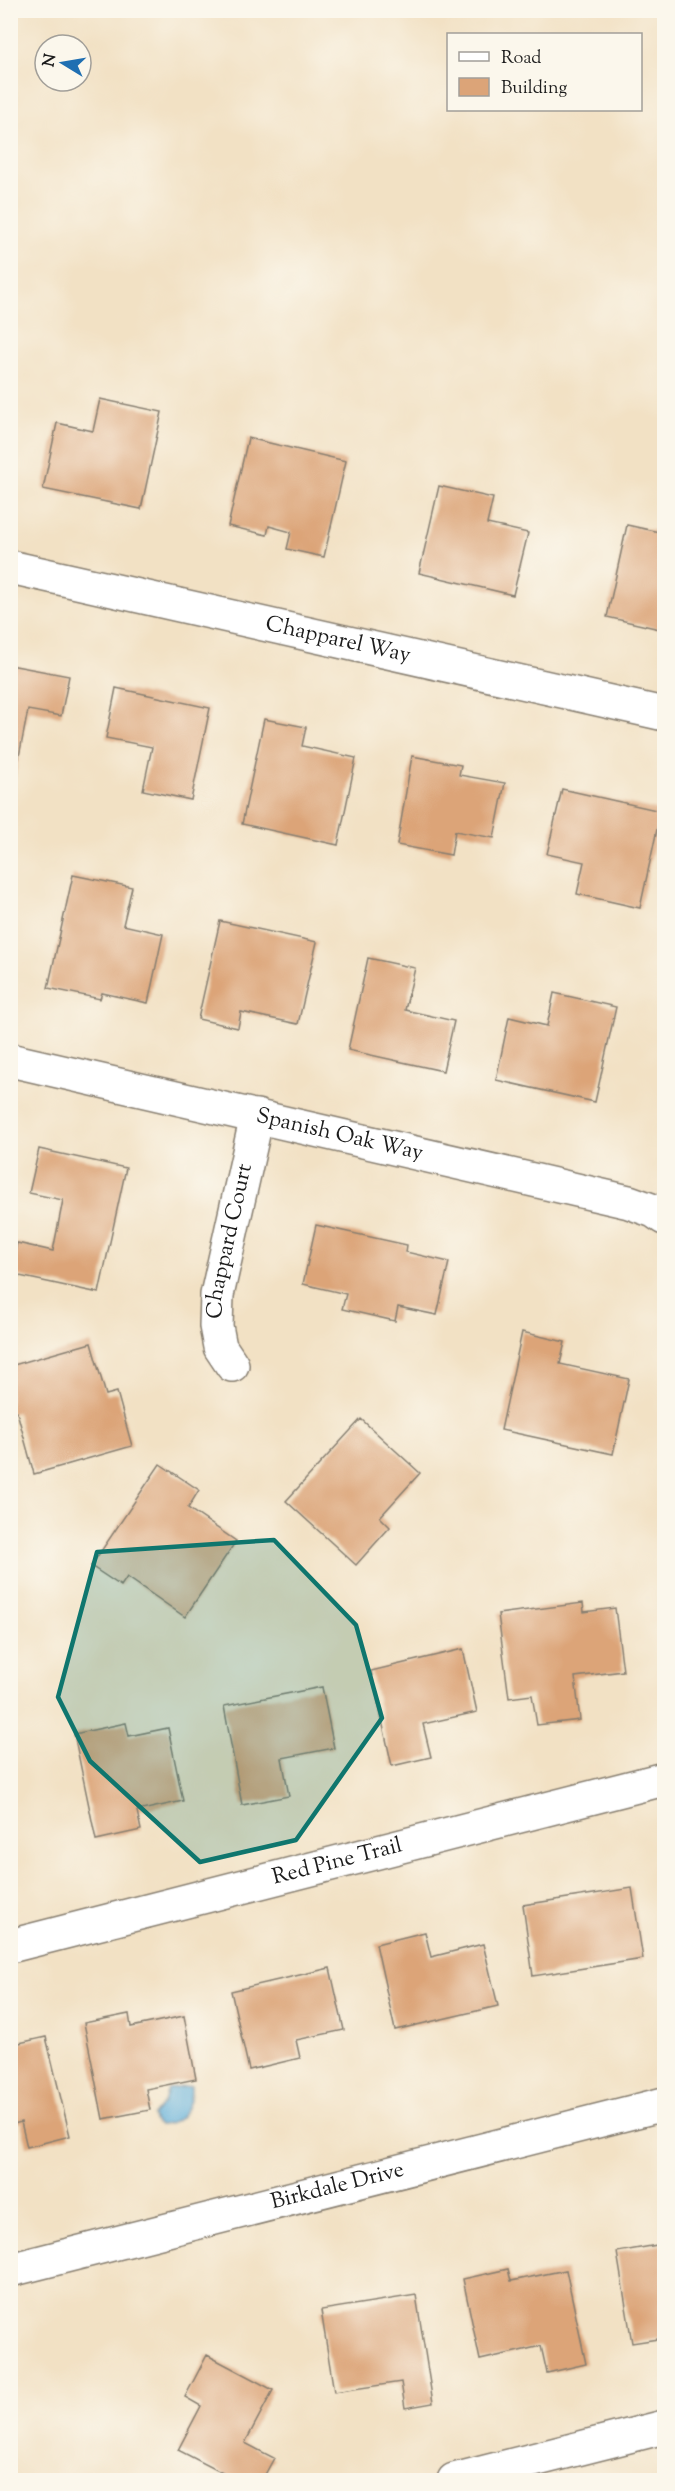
<svg xmlns="http://www.w3.org/2000/svg" width="675" height="2491" viewBox="0 0 675 2491" font-family="'Sorts Mill Goudy',serif">
  <style>
    .water { fill: #5faed9; stroke: #3e657a; stroke-width: 1.5 }
    .building { fill: #dca478 }
    .lines { fill: none; stroke-linecap: round; stroke-linejoin: round }
    .minor-casing { stroke: #877e70; stroke-width: 36 }
    .minor { stroke: #fff; stroke-width: 33 }
    .marked { fill: #0f766e; fill-opacity: 0.2; stroke: #0f766e; stroke-width: 4.5; stroke-linejoin: round }
    .labels { text-anchor: middle; dominant-baseline: central; stroke-width: 4.5; stroke-linejoin: round; paint-order: stroke }
    .street-label { font-size: 22px; fill: #1c1c1c; stroke: #fbf7ec }
  </style>
  <rect width="100%" height="100%" fill="#fbf7ec"/>
  <filter id="ink" filterUnits="userSpaceOnUse"><feTurbulence type="fractalNoise" baseFrequency=".0167" numOctaves="2"/><feDisplacementMap in="SourceGraphic" scale="12" xChannelSelector="R" yChannelSelector="G"/><feConvolveMatrix kernelMatrix="1 2 1 2 8 2 1 2 1" color-interpolation-filters="sRGB"/></filter>
  <filter id="wash" filterUnits="userSpaceOnUse"><feTurbulence type="fractalNoise" baseFrequency=".008" numOctaves="4" result="noise"/><feDisplacementMap in="SourceGraphic" scale="24" xChannelSelector="R" yChannelSelector="G"/><feGaussianBlur stdDeviation="1.35" result="paint"/><feColorMatrix in="noise" values="0 0 0 0 0 0 0 0 0 0 0 0 0 0 0 0 0 1.4 0 .05"/><feComposite in="paint" operator="in"/></filter>
  <g filter="url(#wash)">
    <rect width="100%" height="100%" fill="#f2e1c4"/>
    <path class="water" d="M 191,2086 C 192,2106 181,2126 158,2125 L 154,2121 L 153,2115 L 164,2103 L 168,2089 Z"/>
    <g id="blocks">
      <path class="building" d="M 100,399 L 162,412 L 141,509 L 43,489 L 57,423 L 93,431 Z
        M 248,438 L 346,461 L 324,557 L 287,549 L 291,532 L 269,526 L 267,535 L 228,526 Z
        M 439,486 L 493,498 L 487,524 L 528,533 L 513,595 L 419,573 Z
        M 627,525 L 664,533 L 664,630 L 607,617 Z
        M 10,665 L 69,676 L 61,716 L 28,710 L 15,777 L 10,776 Z
        M 116,688 L 210,708 L 191,800 L 143,790 L 152,747 L 106,738 Z
        M 264,719 L 306,727 L 302,746 L 356,758 L 338,845 L 242,824 Z
        M 412,756 L 461,765 L 459,775 L 505,783 L 494,838 L 455,831 L 451,855 L 397,845 Z
        M 562,789 L 661,811 L 640,908 L 577,894 L 584,862 L 547,854 Z
        M 73,875 L 132,887 L 123,925 L 163,934 L 148,1003 L 102,993 L 100,999 L 48,988 Z
        M 220,921 L 317,942 L 298,1024 L 241,1012 L 238,1028 L 198,1019 Z
        M 368,958 L 415,968 L 405,1010 L 454,1021 L 443,1071 L 348,1050 Z
        M 554,993 L 616,1007 L 595,1102 L 496,1080 L 509,1017 L 547,1026 Z
        M 39,1149 L 126,1168 L 99,1293 L 10,1274 L 17,1243 L 53,1251 L 63,1200 L 29,1193 Z
        M 316,1225 L 407,1245 L 406,1252 L 449,1262 L 437,1315 L 398,1307 L 395,1321 L 342,1309 L 346,1294 L 303,1284 Z
        M 522,1332 L 565,1342 L 560,1364 L 629,1379 L 613,1454 L 501,1430 Z
        M 91,1343 L 106,1395 L 117,1392 L 132,1446 L 34,1474 L 17,1412 L 10,1414 L 10,1366 Z
        M 361,1419 L 420,1473 L 380,1517 L 390,1527 L 356,1565 L 286,1501 Z
        M 160,1464 L 199,1490 L 188,1508 L 236,1541 L 185,1617 L 127,1577 L 121,1586 L 91,1566 Z
        M 583,1603 L 584,1612 L 615,1608 L 623,1671 L 575,1677 L 580,1720 L 537,1725 L 532,1695 L 509,1698 L 498,1614 Z
        M 463,1649 L 477,1712 L 423,1724 L 431,1757 L 392,1766 L 371,1671 Z
        M 322,1687 L 334,1748 L 282,1758 L 289,1796 L 242,1805 L 224,1706 Z
        M 126,1723 L 129,1736 L 168,1728 L 183,1801 L 137,1811 L 141,1830 L 96,1840 L 74,1734 Z
        M 632,1888 L 643,1959 L 533,1976 L 523,1905 Z
        M 425,1932 L 431,1957 L 483,1944 L 498,2006 L 395,2030 L 376,1944 Z
        M 330,1968 L 344,2030 L 296,2040 L 300,2058 L 249,2070 L 231,1991 Z
        M 129,2014 L 131,2027 L 184,2016 L 196,2079 L 146,2089 L 150,2110 L 103,2119 L 84,2023 Z
        M 46,2037 L 70,2136 L 27,2147 L 21,2122 L 10,2125 L 10,2045 Z
        M 663,2244 L 664,2338 L 632,2343 L 617,2252 Z
        M 508,2269 L 511,2281 L 566,2270 L 586,2364 L 547,2373 L 541,2346 L 480,2360 L 463,2279 Z
        M 416,2295 L 433,2403 L 405,2408 L 401,2382 L 334,2392 L 321,2310 Z
        M 207,2355 L 273,2390 L 245,2443 L 274,2458 L 262,2480 L 236,2480 L 178,2450 L 201,2406 L 185,2397 Z"/>
    </g>
  </g>
  <g filter="url(#ink)">
    <use href="#blocks" fill-opacity="0" stroke="#877e70" stroke-width="1.5"/>
    <g class="lines">
      <g class="minor-casing">
        <g id="minor">
          <path id="s1" d="M 10,567 L 664,714"/>
          <path id="s2" d="M 10,1060 L 629,1202 L 654,1211 L 664,1218"/>
          <path id="s3" d="M 232,1365 L 220,1347 L 216,1326 L 217,1295 L 257,1116"/>
          <path id="s4" d="M 10,1946 L 664,1779"/>
          <path id="s5" d="M 10,2270 L 664,2104"/>
          <path d="M 454,2480 L 664,2427"/>
        </g>
      </g>
      <use href="#minor" class="minor"/>
    </g>
  </g>
  <path class="marked" d="M 274,1540 L 356,1625 L 382,1718 L 296,1840 L 200,1862 L 90,1761 L 58,1697 L 97,1552 Z"/>
  <g class="labels">
    <g class="street-label">
      <text stroke="none"><textPath href="#s1" startOffset="336">Chapparel Way</textPath></text>
      <text stroke="none"><textPath href="#s2" startOffset="338">Spanish Oak Way</textPath></text>
      <text stroke="none"><textPath href="#s3" startOffset="129">Chappard Court</textPath></text>
      <text stroke="none"><textPath href="#s4" startOffset="338">Red Pine Trail</textPath></text>
      <text stroke="none"><textPath href="#s5" startOffset="338">Birkdale Drive</textPath></text>
    </g>
  </g>
  <rect width="675" height="2491" fill="none" stroke="#fbf7ec" stroke-width="36"/>
  <rect x="447" y="33" width="195" height="78" fill="#fbf7ec" stroke="#a29f99" stroke-width="1.5"/>
  <rect x="459" y="52" width="30" height="9" fill="#ffffff" stroke="#a29f99" stroke-width="1.5"/>
  <text x="501" y="63" font-size="18" fill="#1c1c1c">Road</text>
  <rect x="459" y="78" width="30" height="18" fill="#dca478" stroke="#a29f99" stroke-width="1.5"/>
  <text x="501" y="93" font-size="18" fill="#1c1c1c">Building</text>
  <g transform="translate(63 63) rotate(281)"><circle r="28" fill="#fbf7ec" stroke="#a29f99" stroke-width="1.5"/>
  <path d="M0-4.5L10 22L0 15L-10 22Z" fill="#1f6fb2"/>
  <text y="-9" font-size="16" font-weight="bold" text-anchor="middle" fill="#1c1c1c">N</text>
  </g>
</svg>
